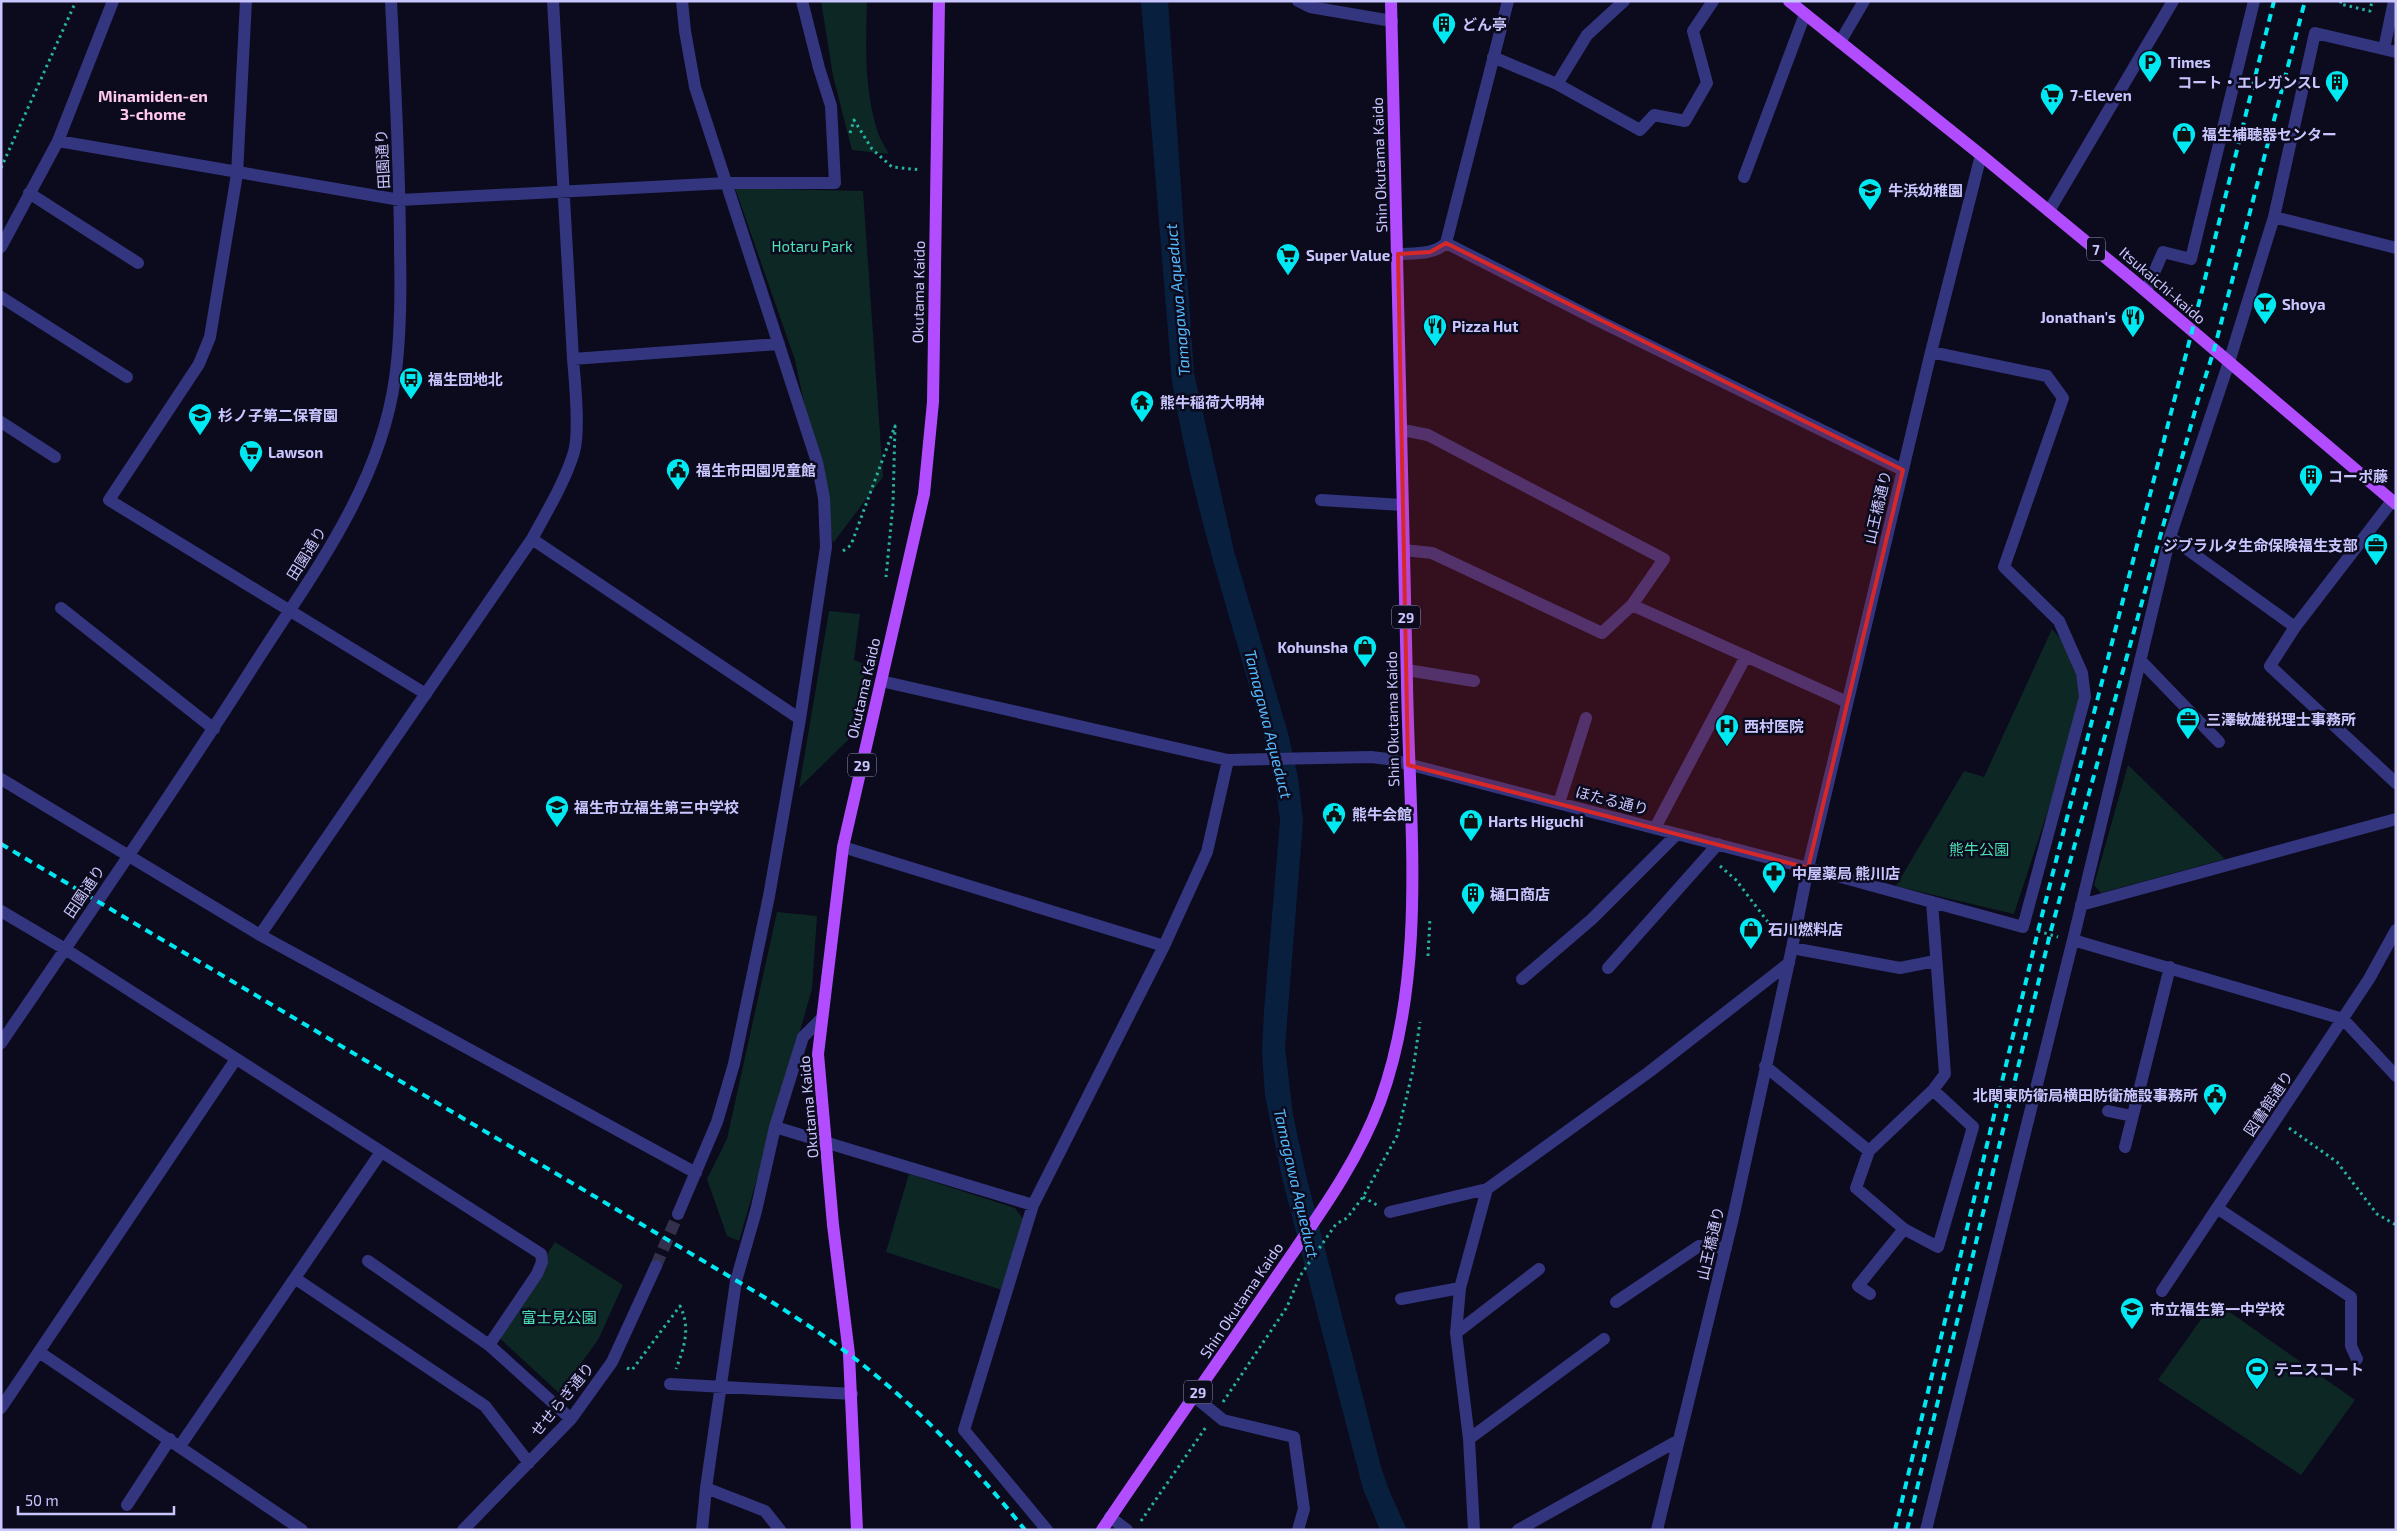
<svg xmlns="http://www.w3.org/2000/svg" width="2397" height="1531" viewBox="0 0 2397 1531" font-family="'Exo 2','Noto Sans JP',sans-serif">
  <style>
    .green { fill: #0d2724 }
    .water { fill: #081f3e }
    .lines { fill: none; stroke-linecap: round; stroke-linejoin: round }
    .minor-tunnel { stroke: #32304a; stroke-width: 12; stroke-dasharray: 12 6; stroke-linecap: butt }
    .path { stroke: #26b3a1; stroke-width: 3; stroke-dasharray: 2.5 4; stroke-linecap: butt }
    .minor { stroke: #33357e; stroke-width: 12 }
    .major { stroke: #b14dff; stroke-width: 12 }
    .rail { stroke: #00e8f1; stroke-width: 4; stroke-dasharray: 8 6; stroke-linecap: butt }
    .marked { fill: #d62828; fill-opacity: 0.2; stroke: #d62828; stroke-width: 4; stroke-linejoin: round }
    .labels { text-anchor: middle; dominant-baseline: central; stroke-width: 5; stroke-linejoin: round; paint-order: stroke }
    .shield { fill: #0c0a1d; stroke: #908ebb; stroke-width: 1 }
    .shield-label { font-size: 14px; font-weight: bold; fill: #c9c6ff }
    .poi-label { font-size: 15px; font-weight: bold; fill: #c9c6ff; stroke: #0c0a1d; text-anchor: start }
    .street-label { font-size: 15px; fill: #c9c6ff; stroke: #0c0a1d }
    .park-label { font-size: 15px; fill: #4de4b5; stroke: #0c0a1d }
    .neighbourhood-label { font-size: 16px; font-weight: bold; fill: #ffc8ef; stroke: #0c0a1d }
    .water-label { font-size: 16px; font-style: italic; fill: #54bbff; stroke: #0c0a1d }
  </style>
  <rect width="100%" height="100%" fill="#0c0a1d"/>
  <path class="green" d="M 821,1 L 867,1 C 866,42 864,86 876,126 C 878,136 884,145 889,154 L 852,150 L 833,76 Z
    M 735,188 L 863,191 L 883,477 L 833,543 L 795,360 Z
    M 829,611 L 860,614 L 854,660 L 867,665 L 848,740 L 799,788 Z
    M 2052,629 L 2084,666 L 2085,697 L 2014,914 L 1896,886 L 1964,771 L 1984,777 Z
    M 2128,765 L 2225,859 L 2101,893 L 2094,885 Z
    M 777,912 L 817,916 L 812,989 L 739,1241 L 727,1236 L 707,1179 L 727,1139 Z
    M 909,1174 L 1015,1208 L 1023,1219 L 1005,1291 L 886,1252 Z
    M 555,1242 L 623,1285 L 598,1340 L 559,1393 L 495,1334 Z
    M 2214,1301 L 2355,1400 L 2301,1475 L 2158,1380 Z"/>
  <path class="water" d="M 1141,1 L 1168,1 L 1194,373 L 1234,551 L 1288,733 L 1298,777 L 1303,821 L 1285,1047 L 1293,1115 L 1307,1179 L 1381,1467 L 1389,1490 L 1407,1530 L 1380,1530 L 1363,1489 L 1282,1178 L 1265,1096 L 1262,1052 L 1264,1011 L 1280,820 L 1275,780 L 1267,749 C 1234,627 1192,506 1172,381 Z"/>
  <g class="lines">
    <path class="minor-tunnel" d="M 656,1266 L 678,1214"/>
    <path class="path" d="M 2341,1 L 2340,4 L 2370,11 L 2372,1
      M 850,133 L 854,120 L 872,149 L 892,167 L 921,170
      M 1,168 L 76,1
      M 843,551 L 851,545 L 895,426 L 893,504 L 886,577
      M 1720,866 L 1736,880 L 1777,934
      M 2038,931 L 2058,937
      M 1428,956 L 1430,918
      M 2289,1128 L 2337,1162 L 2377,1214 L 2396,1225
      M 1363,1197 L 1377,1205
      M 627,1368 L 632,1370 L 680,1306 C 691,1328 684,1348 676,1369
      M 1223,1402 L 1287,1307 L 1300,1276 L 1336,1224 L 1347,1218 L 1363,1197 L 1397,1136 L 1413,1070 L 1420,1022
      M 1141,1521 L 1206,1427"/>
    <path class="minor" d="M 246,1 L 237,174 L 210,337 L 199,364 L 109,500 L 426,694
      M 1298,1 L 1310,7 L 1392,21
      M 1840,42 L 1864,1
      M 2384,49 L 2394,1
      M 1493,57 L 1557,84 L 1640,130 L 1654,115 L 1685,121 L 1707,83 L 1693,31 L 1713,1
      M 1557,84 L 1587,35 L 1624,1
      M 58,141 L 400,200 L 727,183 L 835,183 L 831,106 L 819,68 L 802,1
      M 1744,177 L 1805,14
      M 29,193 L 138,263
      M 2049,211 L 2173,1
      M 2274,217 L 2396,248
      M 1446,243 L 1599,321 L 1903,470
      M 1,247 L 58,141 L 113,1
      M 1398,254 C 1414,253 1434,255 1446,243 L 1508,1
      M 2146,291 L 2163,252 L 2191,259 L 2254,1
      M 1,297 L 127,377
      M 573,359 L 779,344
      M 1,422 L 55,457
      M 1403,430 L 1428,435 L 1664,559 L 1632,605 L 1847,702
      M 1321,500 L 1402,505
      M 2392,501 L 2295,627 L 2270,666 L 2396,783
      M 2170,537 L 2295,627
      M 532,539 L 800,719
      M 1404,550 L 1432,553 L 1602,633 L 1632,605
      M 61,608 L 214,729
      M 2140,660 L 2219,742
      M 1407,670 L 1474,681
      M 881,681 L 1228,760 L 1371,757 L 1388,759 L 1808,868 L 2023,927 L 2085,697 L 2082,673 L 2059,621 L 2004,567 L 2063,398 L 2047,376 L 1931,352
      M 1,779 L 260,935 L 696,1173
      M 1559,803 L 1586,718
      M 1655,828 L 1746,656
      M 843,847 L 1164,946
      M 2081,905 L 2396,819
      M 1,911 L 65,949 L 541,1254 L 542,1262 L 537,1274 L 489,1345 L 571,1419
      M 260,935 L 532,539 C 547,511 565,482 574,452 C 580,431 575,382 573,359 L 553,1
      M 2073,940 L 2343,1019 L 2396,1076
      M 1792,948 L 1900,968 L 1935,961
      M 1608,968 L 1718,844
      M 1522,979 L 1592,919 L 1677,834
      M 1,1043 C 87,917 174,791 256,662 C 313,573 380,486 395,378 C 401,336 401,293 400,251 C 400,167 395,84 391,1
      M 1765,1066 L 1869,1151 L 1933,1090 L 1945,1074 L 1932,902
      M 2108,1111 L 2132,1116
      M 775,1127 L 1033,1205
      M 2125,1147 L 2170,967
      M 1869,1151 L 1856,1188 L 1904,1229 L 1938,1247 L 1973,1127 L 1933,1090
      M 2217,1208 L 2351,1297 L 2351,1346 L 2357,1359
      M 1390,1212 L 1487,1189
      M 678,1214 L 717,1122 L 734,1064 L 769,896 L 800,719 L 826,547 L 824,498 L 817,462 L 695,87 L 685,31 L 682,1
      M 368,1261 L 489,1345
      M 296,1279 L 485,1406 L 529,1463
      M 2162,1291 L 2369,979 L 2396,930
      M 1870,1294 L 1858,1286 L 1904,1229
      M 1401,1299 L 1460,1288
      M 1616,1302 L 1699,1246 L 1726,1248
      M 1456,1333 L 1539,1269
      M 39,1352 L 302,1530
      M 670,1384 L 852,1394
      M 1195,1397 L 1223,1420 L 1294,1437 L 1304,1509 L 1298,1530
      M 1,1408 L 236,1059
      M 1469,1439 L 1604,1339
      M 180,1446 L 381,1152
      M 127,1505 L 170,1439
      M 1110,1517 L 1127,1530
      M 463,1530 L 571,1419 L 612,1362 L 656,1266
      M 702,1530 L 706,1488
      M 780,1530 L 765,1511 L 706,1488 L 736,1281 L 756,1211 L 775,1127 L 803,1037 L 822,1018
      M 1047,1530 L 964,1430 L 1033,1205 L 1164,946 L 1207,852 L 1228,760
      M 1474,1530 L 1469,1439 L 1456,1333 L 1460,1288 L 1487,1189 L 1649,1072 L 1789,963
      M 1518,1530 L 1679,1440
      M 1657,1530 L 1733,1218 L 1792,948 L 1808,868 L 1931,352 L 1981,155
      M 1926,1530 L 2073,940 L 2170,537 L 2229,362 L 2274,217 L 2315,33 L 2396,52"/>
    <path class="major" d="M 1789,1 L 1981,155 L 2135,282 L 2396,504
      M 857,1530 L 849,1354 L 833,1225 L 818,1054 L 843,847 L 924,494 L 933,402 L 939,1
      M 1102,1530 C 1159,1445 1219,1361 1277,1276 C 1315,1220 1356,1166 1380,1102 C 1428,971 1409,820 1407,683 C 1403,456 1397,229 1391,1"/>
    <path class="rail" d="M 1,844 L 764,1297 C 800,1320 835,1342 868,1369 C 926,1416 978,1471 1025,1530
      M 1895,1530 L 2038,931 L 2192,331 L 2274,1
      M 1907,1530 L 2050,934 L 2198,400 L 2214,350 L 2305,1"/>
  </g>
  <path class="marked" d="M 1446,243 L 1903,470 L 1808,868 L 1408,765 L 1398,254 L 1430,252 Z"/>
  <defs>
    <g id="building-pin" transform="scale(1.25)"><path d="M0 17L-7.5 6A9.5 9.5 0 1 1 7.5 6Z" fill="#00e8f1" stroke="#0c0a1d"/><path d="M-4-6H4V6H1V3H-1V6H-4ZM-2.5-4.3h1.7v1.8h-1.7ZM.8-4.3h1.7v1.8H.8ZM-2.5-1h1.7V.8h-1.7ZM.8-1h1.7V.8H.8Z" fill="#111"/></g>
    <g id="parking-pin" transform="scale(1.25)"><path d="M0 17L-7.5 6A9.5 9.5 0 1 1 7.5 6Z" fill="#00e8f1" stroke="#0c0a1d"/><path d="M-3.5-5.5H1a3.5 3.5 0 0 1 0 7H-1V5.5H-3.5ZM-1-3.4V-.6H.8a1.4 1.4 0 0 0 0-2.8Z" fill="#111"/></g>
    <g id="supermarket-pin" transform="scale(1.25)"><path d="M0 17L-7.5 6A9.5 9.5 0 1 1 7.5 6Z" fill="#00e8f1" stroke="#0c0a1d"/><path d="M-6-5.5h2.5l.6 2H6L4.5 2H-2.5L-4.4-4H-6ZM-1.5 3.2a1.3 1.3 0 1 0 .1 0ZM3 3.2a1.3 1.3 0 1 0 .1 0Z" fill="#111"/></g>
    <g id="shop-pin" transform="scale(1.25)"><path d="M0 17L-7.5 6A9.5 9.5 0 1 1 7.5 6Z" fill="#00e8f1" stroke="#0c0a1d"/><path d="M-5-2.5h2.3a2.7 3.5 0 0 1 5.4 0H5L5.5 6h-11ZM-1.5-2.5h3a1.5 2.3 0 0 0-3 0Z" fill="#111"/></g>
    <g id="school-pin" transform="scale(1.25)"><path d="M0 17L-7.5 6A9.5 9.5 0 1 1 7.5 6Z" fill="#00e8f1" stroke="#0c0a1d"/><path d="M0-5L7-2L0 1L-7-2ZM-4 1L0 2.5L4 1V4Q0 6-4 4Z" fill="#111"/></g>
    <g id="bar-pin" transform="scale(1.25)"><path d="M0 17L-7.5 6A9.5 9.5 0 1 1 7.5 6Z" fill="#00e8f1" stroke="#0c0a1d"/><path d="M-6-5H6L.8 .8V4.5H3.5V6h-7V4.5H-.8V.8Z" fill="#111"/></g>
    <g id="restaurant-pin" transform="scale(1.25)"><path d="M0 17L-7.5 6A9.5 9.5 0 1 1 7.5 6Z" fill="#00e8f1" stroke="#0c0a1d"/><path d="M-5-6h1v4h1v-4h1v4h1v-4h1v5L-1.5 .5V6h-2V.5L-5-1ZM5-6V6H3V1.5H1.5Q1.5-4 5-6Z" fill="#111"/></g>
    <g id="bus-pin" transform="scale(1.25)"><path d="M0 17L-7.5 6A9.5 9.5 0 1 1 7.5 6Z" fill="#00e8f1" stroke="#0c0a1d"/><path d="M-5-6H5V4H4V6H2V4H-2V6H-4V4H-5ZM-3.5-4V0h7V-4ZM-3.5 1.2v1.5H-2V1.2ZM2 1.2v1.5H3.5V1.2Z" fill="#111"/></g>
    <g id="temple-pin" transform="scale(1.25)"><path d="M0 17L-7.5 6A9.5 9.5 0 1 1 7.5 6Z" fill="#00e8f1" stroke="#0c0a1d"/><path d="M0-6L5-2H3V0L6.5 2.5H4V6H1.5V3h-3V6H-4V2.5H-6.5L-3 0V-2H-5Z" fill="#111"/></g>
    <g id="civic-pin" transform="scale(1.25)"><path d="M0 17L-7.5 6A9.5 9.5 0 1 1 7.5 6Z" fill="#00e8f1" stroke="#0c0a1d"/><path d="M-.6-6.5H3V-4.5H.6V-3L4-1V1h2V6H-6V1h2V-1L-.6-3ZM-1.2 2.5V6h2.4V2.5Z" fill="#111"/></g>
    <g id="office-pin" transform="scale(1.25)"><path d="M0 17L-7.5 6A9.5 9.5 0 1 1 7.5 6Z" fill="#00e8f1" stroke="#0c0a1d"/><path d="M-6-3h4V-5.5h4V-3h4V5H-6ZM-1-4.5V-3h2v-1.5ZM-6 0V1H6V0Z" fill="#111"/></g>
    <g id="hospital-pin" transform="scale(1.25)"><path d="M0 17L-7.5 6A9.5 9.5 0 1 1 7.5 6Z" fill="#00e8f1" stroke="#0c0a1d"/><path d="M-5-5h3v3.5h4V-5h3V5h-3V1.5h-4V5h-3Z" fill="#111"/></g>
    <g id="pharmacy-pin" transform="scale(1.25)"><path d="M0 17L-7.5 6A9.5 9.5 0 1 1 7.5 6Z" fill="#00e8f1" stroke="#0c0a1d"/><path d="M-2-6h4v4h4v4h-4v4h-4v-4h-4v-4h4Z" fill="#111"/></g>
    <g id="stadium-pin" transform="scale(1.25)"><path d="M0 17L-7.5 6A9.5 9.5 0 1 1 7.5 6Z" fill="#00e8f1" stroke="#0c0a1d"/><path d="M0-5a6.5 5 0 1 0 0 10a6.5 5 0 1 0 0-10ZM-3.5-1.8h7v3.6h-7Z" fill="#111"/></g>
  </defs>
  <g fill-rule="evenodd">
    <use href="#building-pin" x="1444" y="24"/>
    <use href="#parking-pin" x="2150" y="62"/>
    <use href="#building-pin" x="2337" y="82"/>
    <use href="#supermarket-pin" x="2052" y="95"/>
    <use href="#shop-pin" x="2184" y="134"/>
    <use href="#school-pin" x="1870" y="190"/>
    <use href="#supermarket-pin" x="1288" y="255"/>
    <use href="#bar-pin" x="2265" y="304"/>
    <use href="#restaurant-pin" x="2133" y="317"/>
    <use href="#restaurant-pin" x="1435" y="326"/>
    <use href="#bus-pin" x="411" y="379"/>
    <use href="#temple-pin" x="1142" y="402"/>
    <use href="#school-pin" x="200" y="415"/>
    <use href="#supermarket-pin" x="251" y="452"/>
    <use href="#civic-pin" x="678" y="470"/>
    <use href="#building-pin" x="2311" y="476"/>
    <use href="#office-pin" x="2376" y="545"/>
    <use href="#shop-pin" x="1365" y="647"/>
    <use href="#office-pin" x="2188" y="719"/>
    <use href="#hospital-pin" x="1727" y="726"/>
    <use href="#school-pin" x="557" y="807"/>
    <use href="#civic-pin" x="1334" y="814"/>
    <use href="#shop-pin" x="1471" y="821"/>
    <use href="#pharmacy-pin" x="1774" y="873"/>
    <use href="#building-pin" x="1473" y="894"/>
    <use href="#shop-pin" x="1751" y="929"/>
    <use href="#civic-pin" x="2215" y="1095"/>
    <use href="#school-pin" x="2132" y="1309"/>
    <use href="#stadium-pin" x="2257" y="1369"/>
  </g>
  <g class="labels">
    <g class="shield">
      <rect x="2087" y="237.5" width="18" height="23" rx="4"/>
      <rect x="1392" y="605.5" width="28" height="23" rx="4"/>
      <rect x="848" y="753.5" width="28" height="23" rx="4"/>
      <rect x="1184" y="1380.5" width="28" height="23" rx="4"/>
    </g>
    <g class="shield-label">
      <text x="2096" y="249">7</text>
      <text x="1406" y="617">29</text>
      <text x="862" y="765">29</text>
      <text x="1198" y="1392">29</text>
    </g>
    <g class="poi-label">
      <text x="1462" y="24">どん亭</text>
      <text x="2168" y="62">Times</text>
      <text x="2320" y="82" text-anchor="end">コート・エレガンスL</text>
      <text x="2070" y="95">7-Eleven</text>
      <text x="2202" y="134">福生補聴器センター</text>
      <text x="1888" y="190">牛浜幼稚園</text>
      <text x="1306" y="255">Super Value</text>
      <text x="2282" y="304">Shoya</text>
      <text x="2116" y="317" text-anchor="end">Jonathan's</text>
      <text x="1452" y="326">Pizza Hut</text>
      <text x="428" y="379">福生団地北</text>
      <text x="1160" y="402">熊牛稲荷大明神</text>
      <text x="218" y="415">杉ノ子第二保育園</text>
      <text x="268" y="452">Lawson</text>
      <text x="696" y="470">福生市田園児童館</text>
      <text x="2328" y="476">コーポ藤</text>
      <text x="2358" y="545" text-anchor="end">ジブラルタ生命保険福生支部</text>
      <text x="1348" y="647" text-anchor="end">Kohunsha</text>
      <text x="2206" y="719">三澤敏雄税理士事務所</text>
      <text x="1744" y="726">西村医院</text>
      <text x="574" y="807">福生市立福生第三中学校</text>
      <text x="1352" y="814">熊牛会館</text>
      <text x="1488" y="821">Harts Higuchi</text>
      <text x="1792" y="873">中屋薬局 熊川店</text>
      <text x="1490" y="894">樋口商店</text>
      <text x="1768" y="929">石川燃料店</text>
      <text x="2198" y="1095" text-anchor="end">北関東防衛局横田防衛施設事務所</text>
      <text x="2150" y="1309">市立福生第一中学校</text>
      <text x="2274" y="1369">テニスコート</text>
    </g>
    <g class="street-label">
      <text transform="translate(382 159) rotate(-93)">田園通り</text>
      <text transform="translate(1379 165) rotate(-92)">Shin Okutama Kaido</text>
      <text transform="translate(2163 285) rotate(41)">Itsukaichi-kaido</text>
      <text transform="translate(918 292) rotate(-89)">Okutama Kaido</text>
      <text transform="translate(1877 507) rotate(-77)">山王橋通り</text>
      <text transform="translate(306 553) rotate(-58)">田園通り</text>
      <text transform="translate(863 688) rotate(-77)">Okutama Kaido</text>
      <text transform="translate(1392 719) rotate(-91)">Shin Okutama Kaido</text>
      <text transform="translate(1612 800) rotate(14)">ほたる通り</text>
      <text transform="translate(84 891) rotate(-56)">田園通り</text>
      <text transform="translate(2268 1103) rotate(-56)">図書館通り</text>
      <text transform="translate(808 1107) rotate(-95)">Okutama Kaido</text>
      <text transform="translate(1710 1243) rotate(-77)">山王橋通り</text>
      <text transform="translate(1241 1300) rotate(-56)">Shin Okutama Kaido</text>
      <text transform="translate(562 1399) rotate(-51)">せせらぎ通り</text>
    </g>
    <g class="park-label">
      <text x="812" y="246">Hotaru Park</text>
      <text x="1979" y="849">熊牛公園</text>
      <text x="559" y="1317">富士見公園</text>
    </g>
    <g class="neighbourhood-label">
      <text x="153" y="95">Minamiden-en<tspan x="153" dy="18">3-chome</tspan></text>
    </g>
    <g class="water-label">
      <text transform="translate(1177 300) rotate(-95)">Tamagawa Aqueduct</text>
      <text transform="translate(1269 724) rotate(76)">Tamagawa Aqueduct</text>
      <text transform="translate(1297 1183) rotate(77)">Tamagawa Aqueduct</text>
    </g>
  </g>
  <rect width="2397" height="1531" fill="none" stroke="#c9c6ff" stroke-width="5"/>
  <path d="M18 1506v8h156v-8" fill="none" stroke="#c9c6ff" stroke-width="2.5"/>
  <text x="25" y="1506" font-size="15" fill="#c9c6ff" stroke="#0c0a1d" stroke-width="4" paint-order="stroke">50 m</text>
</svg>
